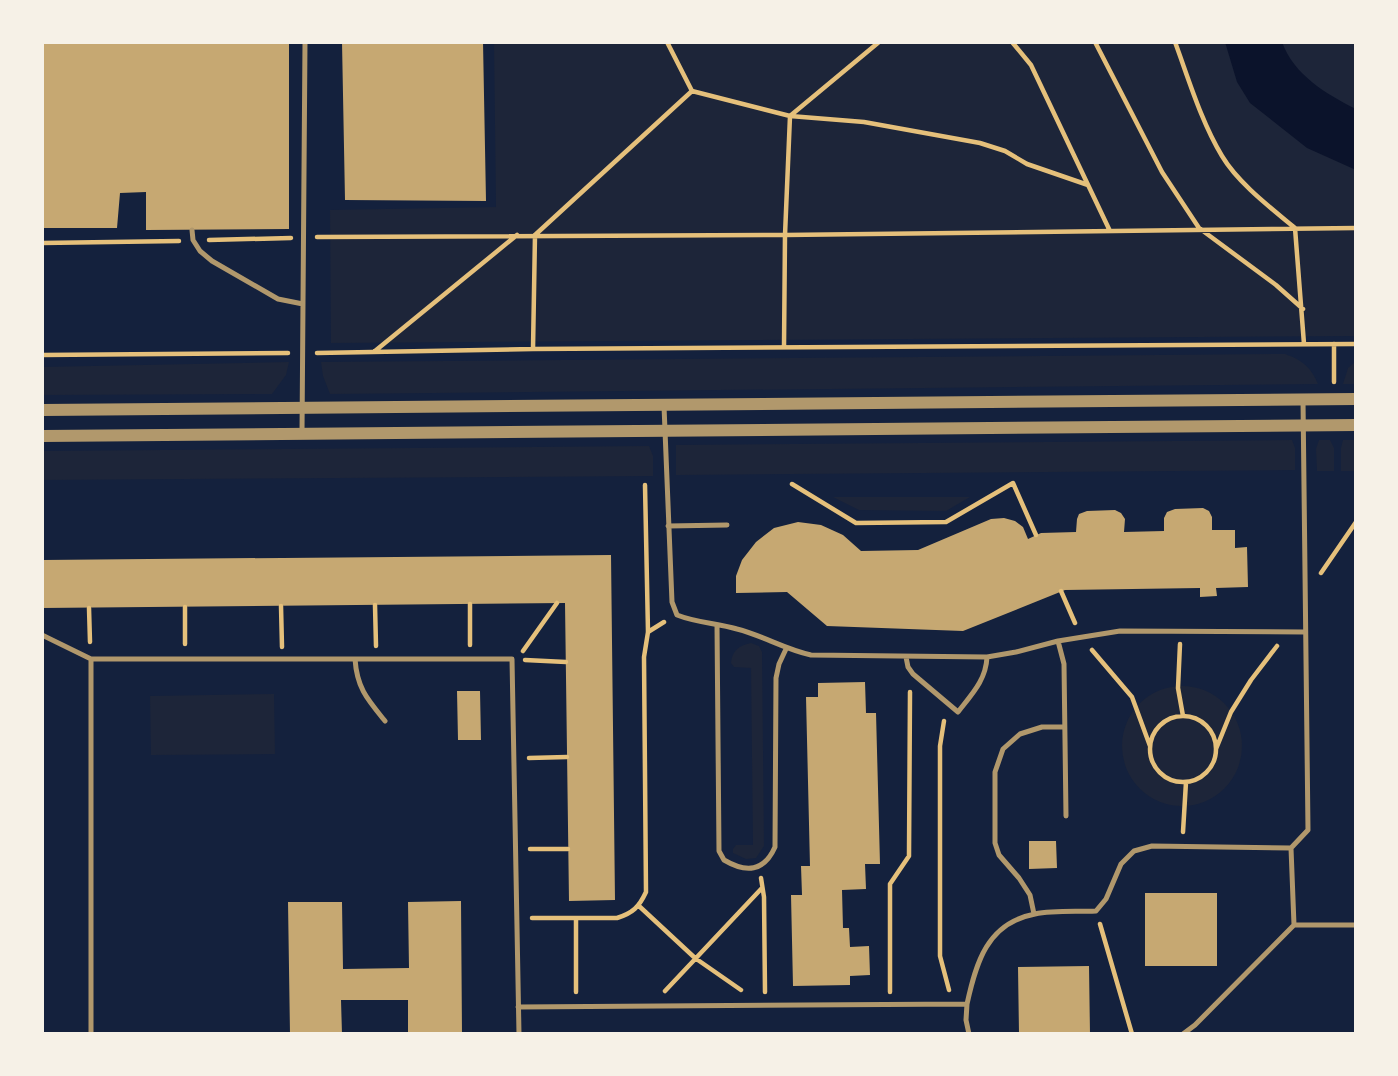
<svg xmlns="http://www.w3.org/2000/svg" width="1398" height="1076" viewBox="0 0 1398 1076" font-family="'Source Sans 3',sans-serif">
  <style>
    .green { fill: #1d2539 }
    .water { fill: #0b132b }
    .building { fill: #c6a872 }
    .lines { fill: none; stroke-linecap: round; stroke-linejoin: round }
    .path { stroke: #e5c07b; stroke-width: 4.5 }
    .service { stroke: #b1986c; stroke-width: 5 }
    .tertiary { stroke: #b1986c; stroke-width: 12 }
  </style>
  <rect width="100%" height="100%" fill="#14213d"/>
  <path class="green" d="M 494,42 L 1356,42 L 1356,336 L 331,343 L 330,210 L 496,207 Z
    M 1285,354 C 1302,360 1311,367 1318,384 L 330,394 L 323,376 L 321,362 Z
    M 1356,361 L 1356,384 L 1343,384 L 1348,368 Z
    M 289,362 L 286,375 L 272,394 L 42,395 L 42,367 Z
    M 1292,440 L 1295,448 L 1295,470 L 676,475 L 676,445 Z
    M 1319,440 L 1330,440 L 1334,448 L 1334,471 L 1317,471 L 1316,449 Z
    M 1343,440 L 1356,440 L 1356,471 L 1341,471 L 1341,448 Z
    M 649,446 L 653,456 L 653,476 L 42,480 L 42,451 Z
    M 833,497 L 970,497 L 946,511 L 859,510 Z
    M 751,643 L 759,646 L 762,652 L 764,846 L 756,858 L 746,859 L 733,853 L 733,849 L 736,845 L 753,845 L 751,668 L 734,667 L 731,663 C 732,650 740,645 751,643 Z
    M1122 746a60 60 0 1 1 120 0a60 60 0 1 1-120 0Z
    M 274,694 L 275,754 L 151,755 L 150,696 Z"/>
  <path class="water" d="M 1225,42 L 1282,42 C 1294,75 1326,94 1356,109 L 1356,170 L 1307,148 L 1250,103 L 1237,82 Z"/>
  <path class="building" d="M 42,42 L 289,42 L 289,229 L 146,230 L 146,192 L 120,193 L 117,228 L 42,228 Z
    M 342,42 L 483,42 L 486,201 L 345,200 Z
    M 1203,508 L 1209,511 L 1212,517 L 1212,530 L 1235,530 L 1235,548 L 1247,547 L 1248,587 L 1216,588 L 1217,596 L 1200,597 L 1200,588 L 1065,590 L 963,631 L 827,626 L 787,592 L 736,593 L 736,576 L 742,560 L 756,542 L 774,528 L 798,522 L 821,525 L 843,535 L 861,551 L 918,550 L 991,519 L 1004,518 L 1015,521 L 1023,527 L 1028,539 L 1041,533 L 1076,532 L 1077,519 L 1079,514 L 1087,511 L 1115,510 L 1121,513 L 1125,519 L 1124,532 L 1164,531 L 1164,518 L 1167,512 L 1175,509 Z
    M 611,555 L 615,900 L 569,901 L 565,603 L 42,608 L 42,560 Z
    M 865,682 L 866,713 L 876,713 L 880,864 L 865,864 L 866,889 L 842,890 L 843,928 L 849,928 L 850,947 L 869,946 L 870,975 L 850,976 L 850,985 L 793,986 L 791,895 L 802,895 L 801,866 L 810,866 L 806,697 L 818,697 L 818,683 Z
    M 457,691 L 480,691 L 481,740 L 458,740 Z
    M 1029,841 L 1056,841 L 1057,868 L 1029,869 Z
    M 1145,893 L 1217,893 L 1217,966 L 1145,966 Z
    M 461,901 L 462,1034 L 408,1034 L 408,1000 L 341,1000 L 342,1034 L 290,1034 L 288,902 L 342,902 L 343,969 L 409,968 L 408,902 Z
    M 1089,966 L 1090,1034 L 1019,1034 L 1018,967 Z"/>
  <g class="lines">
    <path class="path" d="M 667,42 L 692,91 L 790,116 L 864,122 L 980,143 L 1005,151 L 1027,164 L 1088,185
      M 1012,42 L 1031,65 L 1109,229
      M 1095,42 L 1162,172 L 1199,228 L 1276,285 L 1303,309
      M 1175,42 C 1189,80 1201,121 1222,156 C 1238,183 1271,208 1295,228 L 1304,344
      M 317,237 L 785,235 L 1356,228
      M 209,240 L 291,238
      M 42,243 L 179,241
      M 1334,344 L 1334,382
      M 784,347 L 785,235 L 790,116 L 879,42
      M 533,349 L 535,235 L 692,91
      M 375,351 L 517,235
      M 317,353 L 533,349 L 1356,344
      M 42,355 L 288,353
      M 792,484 L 856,523 L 946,522 L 1013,483 L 1036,535
      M 1321,573 L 1356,522
      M 1061,591 L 1075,623
      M 470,604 L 470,645
      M 375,605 L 376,646
      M 281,606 L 282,647
      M 185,607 L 185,644
      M 89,608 L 90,642
      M 648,632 L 664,622
      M 1180,644 L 1178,688 L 1183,716
      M 1092,650 L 1132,697 L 1150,746
      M 523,651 L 557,603
      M 525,660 L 566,662
      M1150 749a33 33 0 1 1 66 0a33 33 0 1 1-66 0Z
      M 944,721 L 940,746 L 940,956 L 949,990
      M 1216,749 L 1231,712 L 1251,680 L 1277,646
      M 529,758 L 567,757
      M 1183,832 L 1186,782
      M 530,849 L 568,849
      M 761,878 L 764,897 L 765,992
      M 639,906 L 695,958 L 741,990
      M 532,918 L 617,918 C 633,913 639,907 646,892 L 644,657 L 648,632 L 645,485
      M 576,918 L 576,992
      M 1100,924 L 1132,1034
      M 665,991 L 762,888
      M 890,992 L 890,884 L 909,856 L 910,692"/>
    <path class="service" d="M 192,230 L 193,240 L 200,251 L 212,261 L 278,299 L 303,304
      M 664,406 L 672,602 L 677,615 C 697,623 717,623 737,629 C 764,636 784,649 811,655 L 987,657 L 1016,652 L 1058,641 L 1120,631 L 1305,632
      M 302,433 L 305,42
      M 668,526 L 727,525
      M 717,625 L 719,851 L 724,860 C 746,873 764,872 775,847 L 776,678 L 779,664 L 786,649
      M 42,635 L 91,659 L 512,659 L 519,1034
      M 1058,641 L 1064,664 L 1066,816
      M 906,657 L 908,667 L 913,674 L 958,712 C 972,694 986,680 987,657
      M 91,659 L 91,1034
      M 355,659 C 357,688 367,699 385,721
      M 1034,914 L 1030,895 L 1019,878 L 999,855 L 995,843 L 995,772 L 1003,749 L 1020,734 L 1042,727 L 1064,727
      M 1294,925 L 1291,848 L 1308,830 L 1303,400
      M 967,1004 C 976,963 987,923 1035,914 C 1054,910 1076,912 1096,911 L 1106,899 L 1121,864 L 1134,851 L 1152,846 L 1291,848
      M 518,1007 L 967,1004 L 966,1020 L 969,1034
      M 1183,1034 L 1195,1025 L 1294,925 L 1356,925"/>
    <path class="tertiary" d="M 42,410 L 1356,399
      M 42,436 L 1356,425"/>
  </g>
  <rect width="1398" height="1076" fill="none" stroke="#f6f1e7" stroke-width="88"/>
</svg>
